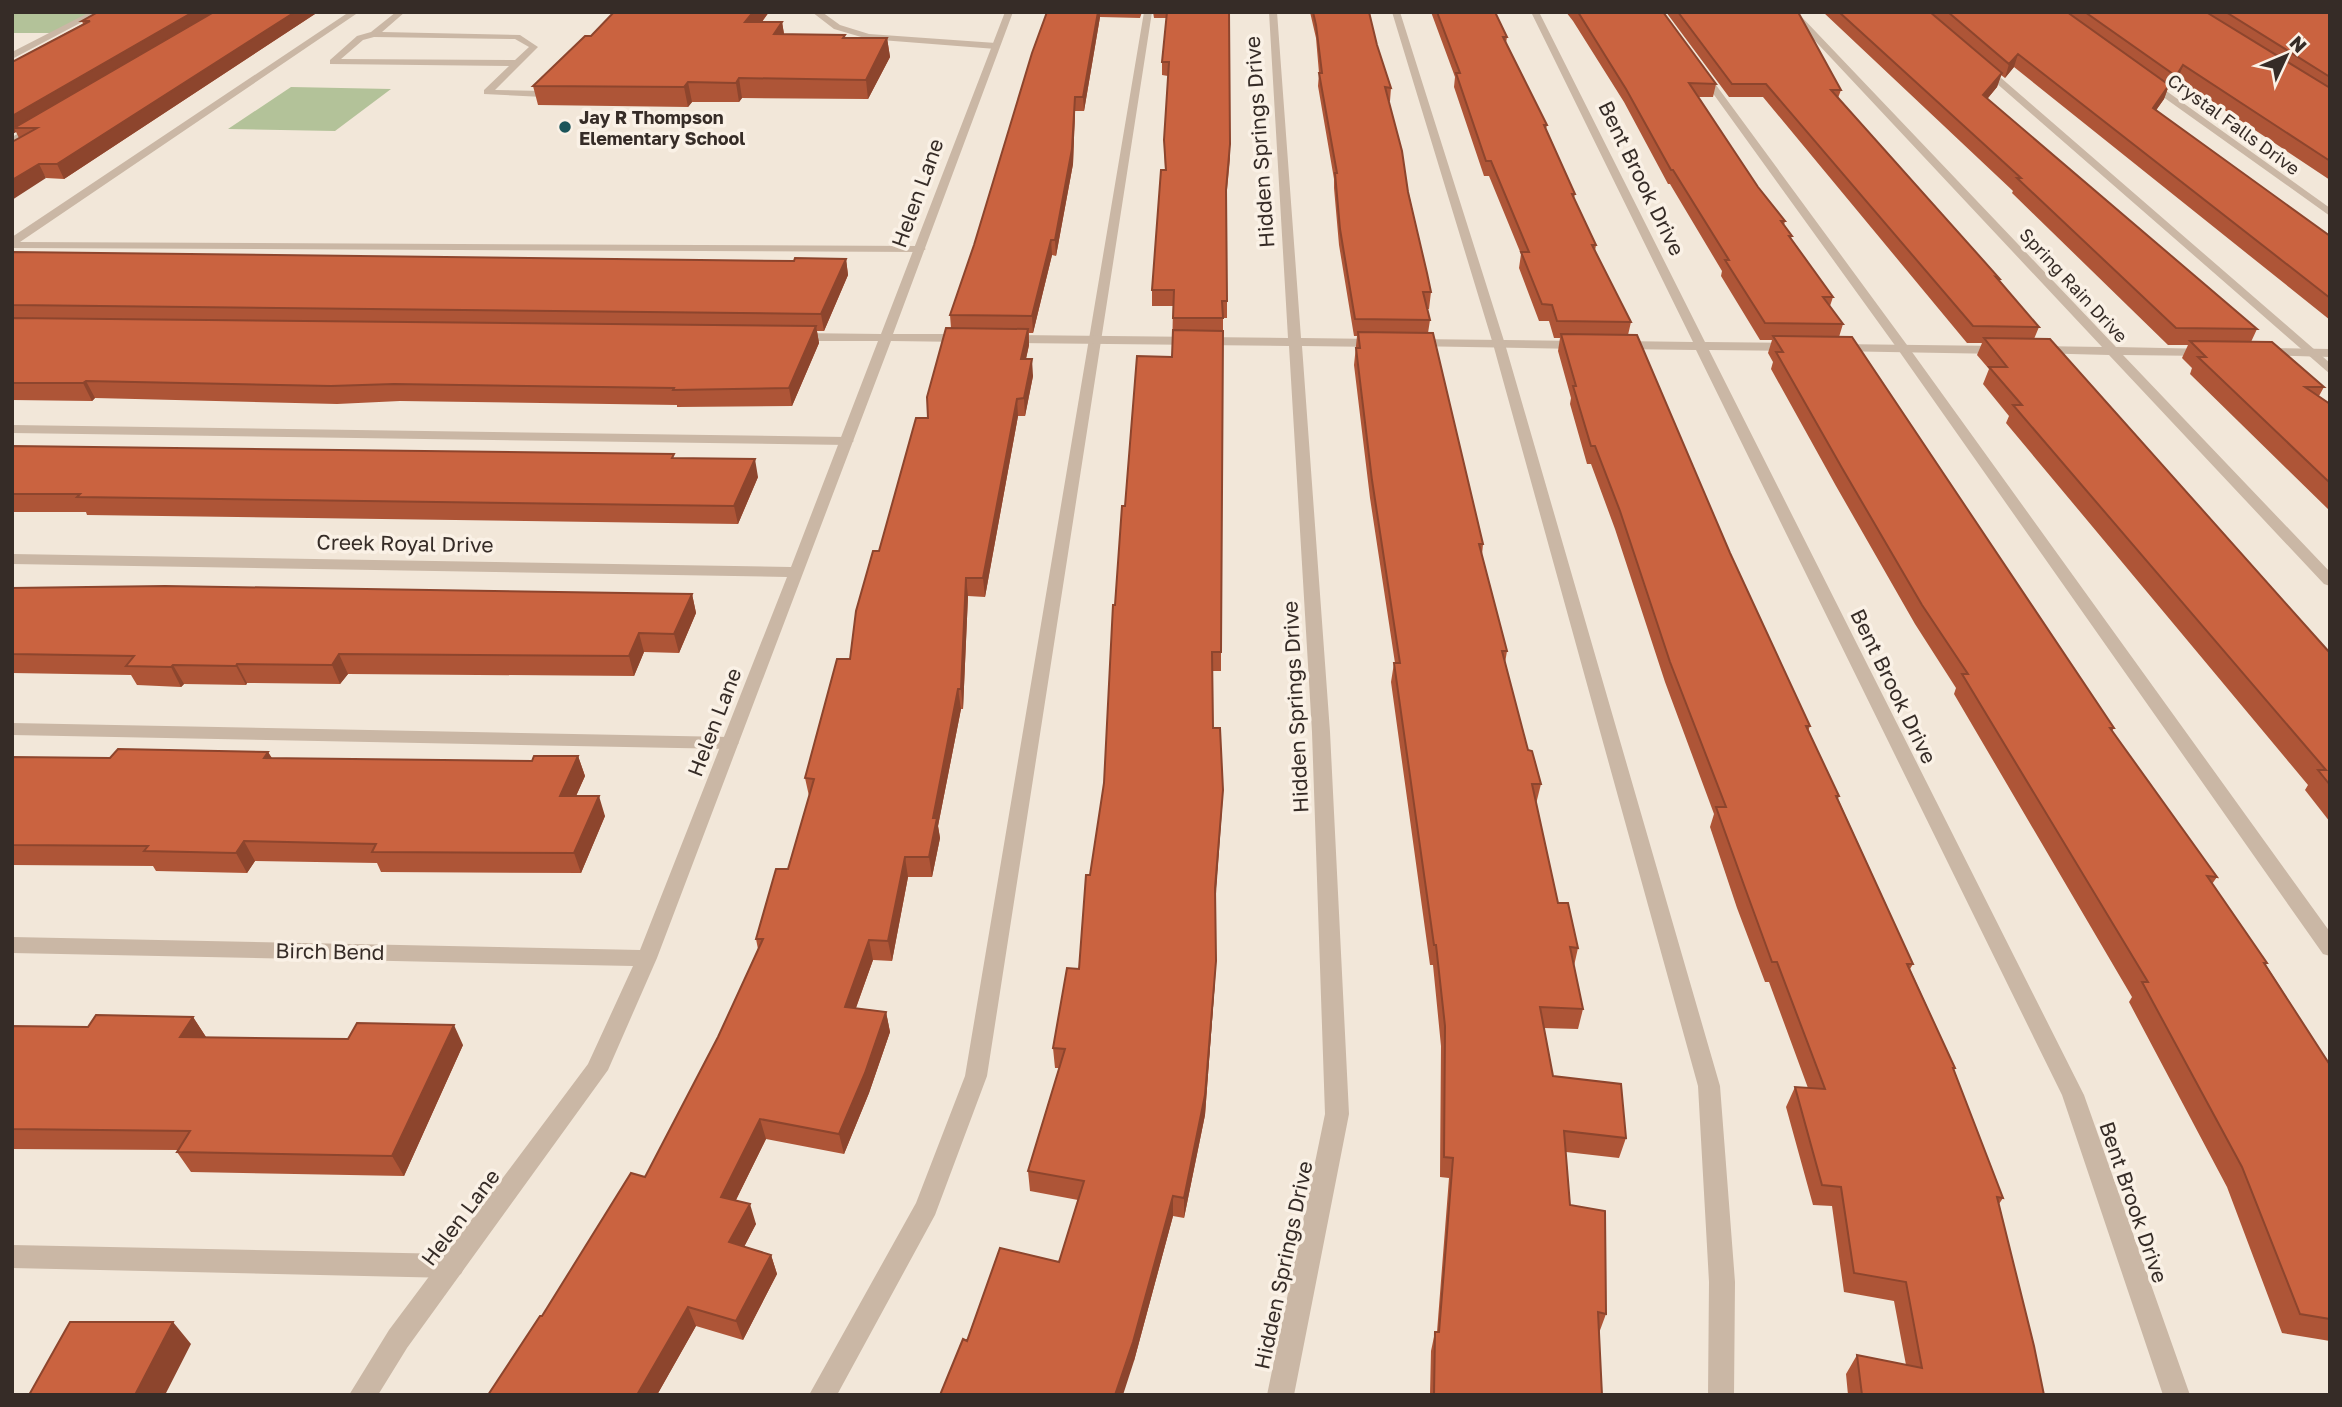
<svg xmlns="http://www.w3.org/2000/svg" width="2342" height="1407" viewBox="0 0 2342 1407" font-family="'Golos Text',sans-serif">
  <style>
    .green { fill: #b3c299 }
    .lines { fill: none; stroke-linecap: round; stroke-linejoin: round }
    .lane { fill: #cab7a5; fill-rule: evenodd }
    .street { fill: #cab7a5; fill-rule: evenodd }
    .wall { fill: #ae5537 }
    .shaded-wall { fill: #8d452d }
    .building { fill: #ca6340; stroke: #8d452d; stroke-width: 2 }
    .poi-dot { fill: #1b5459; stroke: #faf1e6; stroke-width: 2.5 }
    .labels { text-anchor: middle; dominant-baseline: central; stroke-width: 7; stroke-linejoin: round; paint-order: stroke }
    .far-poi-label { font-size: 18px; font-weight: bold; fill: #362c27; stroke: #faf1e6; text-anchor: start }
    .far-street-label { font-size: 18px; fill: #362c27; stroke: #faf1e6 }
    .street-label { font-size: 21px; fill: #362c27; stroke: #faf1e6 }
  </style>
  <rect width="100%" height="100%" fill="#f2e7d9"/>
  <path class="green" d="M 12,12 L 92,12 L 52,33 L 12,33 Z
    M 291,87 L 391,89 L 335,131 L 228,129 Z"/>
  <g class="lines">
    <path class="lane" d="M 90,12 L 101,12 L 12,59 L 12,52 Z
      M 349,12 L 359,12 L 20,242 L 920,246 L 926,249 L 920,252 L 12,248 L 12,237 Z
      M 396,12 L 405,12 L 382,32 L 520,35 L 538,47 L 495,90 L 543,91 L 548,94 L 543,97 L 484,94 L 484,90 L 509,66 L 330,64 L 330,60 L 357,36 L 371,32 ZM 374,37 L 515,39 L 529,47 L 515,60 L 341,59 L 363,40 Z
      M 812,12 L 822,12 L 840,25 L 869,34 L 996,43 L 1000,46 L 996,49 L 868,39 L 834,29 Z
      M 1144,12 L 1152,12 L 987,1076 L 935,1215 L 837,1395 L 809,1395 L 916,1203 L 965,1076 Z
      M 1392,12 L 1400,12 L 1505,344 L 1720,1086 L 1735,1282 L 1734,1395 L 1708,1395 L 1709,1282 L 1698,1086 L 1493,344 Z
      M 1979,64 L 1985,64 L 2330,363 L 2330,374 L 1979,68 Z
      M 1699,70 L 1705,70 L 1907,345 L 2330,932 L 2330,956 L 2323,954 L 1899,351 L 1699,74 Z
      M 12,425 L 847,437 L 854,441 L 847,445 L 12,433 Z
      M 12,723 L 730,737 L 739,743 L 730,749 L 12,735 Z
      M 12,1245 L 452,1254 L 461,1258 L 465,1266 L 461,1274 L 452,1278 L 12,1268 Z"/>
    <path class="street" d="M 1005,12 L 1013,12 L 893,334 L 965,334 L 971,338 L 965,342 L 891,341 L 657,958 L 608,1070 L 407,1348 L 378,1395 L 349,1395 L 389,1330 L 588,1064 L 633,966 L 12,953 L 12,937 L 640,950 L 787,577 L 12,564 L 12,554 L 791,567 L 878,341 L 797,341 L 791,337 L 797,333 L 881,334 Z
      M 1269,12 L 1277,12 L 1301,338 L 1378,339 L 1384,343 L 1378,347 L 1302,346 L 1330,732 L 1349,1114 L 1294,1395 L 1267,1395 L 1325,1114 L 1312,732 L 1289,346 L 1007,343 L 1001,339 L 1007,335 L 1288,338 Z
      M 1531,12 L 1539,12 L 1705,342 L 1794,343 L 1800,347 L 1794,351 L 1709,350 L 2084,1095 L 2190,1395 L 2163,1395 L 2062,1095 L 1696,350 L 1619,349 L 1613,345 L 1619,341 L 1693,342 Z
      M 1788,12 L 1797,12 L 2116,347 L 2211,349 L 2213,352 L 2207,356 L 2123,355 L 2330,572 L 2330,586 L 2324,584 L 2109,355 L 2032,353 L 2032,347 L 2036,346 L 2102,347 Z
      M 2145,80 L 2151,80 L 2330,208 L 2330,216 L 2145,84 Z
      M 35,124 L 43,126 L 12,144 L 12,137 Z
      M 1413,339 L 1581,341 L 1587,345 L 1581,349 L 1409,346 L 1409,340 Z
      M 1836,344 L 2001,346 L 2007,350 L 2001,354 L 1832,351 L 1832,345 Z
      M 2263,348 L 2330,349 L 2330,357 L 2259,355 L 2257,352 Z"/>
  </g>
  <path class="wall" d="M 318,12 L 64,179 L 46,178 L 19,138 L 16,132 L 12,134 L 12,62 L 83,24 L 82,21 Z
    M 614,12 L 769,12 L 762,22 L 782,22 L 784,34 L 845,38 L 887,38 L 890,57 L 868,99 L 742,98 L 739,102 L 692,102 L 688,107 L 538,105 L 533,86 L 591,36 Z
    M 1047,12 L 1142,12 L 1140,18 L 1100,17 L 1084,111 L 1075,111 L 1073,164 L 1056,256 L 1052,255 L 1033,333 L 1029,333 L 1029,345 L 1026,359 L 1033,376 L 1025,416 L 1018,416 L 985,597 L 968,596 L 963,709 L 961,709 L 938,826 L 940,838 L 932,877 L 908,877 L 892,961 L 873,960 L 856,1008 L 886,1012 L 890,1032 L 869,1093 L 844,1154 L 766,1139 L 736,1200 L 756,1224 L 744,1247 L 771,1255 L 777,1274 L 743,1340 L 696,1326 L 657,1395 L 488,1395 L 542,1316 L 645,1177 L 718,1037 L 758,949 L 756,939 L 788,869 L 809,796 L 805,778 L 850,659 L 879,551 L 928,418 L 951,328 L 950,315 L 974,245 Z
    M 1153,12 L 1229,12 L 1230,159 L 1226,200 L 1227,301 L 1227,318 L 1223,318 L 1223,331 L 1221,652 L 1221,671 L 1212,671 L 1213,728 L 1223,790 L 1215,899 L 1215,981 L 1205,1115 L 1184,1218 L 1173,1216 L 1134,1361 L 967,1341 L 1059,1262 L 1078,1200 L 1030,1191 L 1028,1171 L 1059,1068 L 1055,1068 L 1053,1048 L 1079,969 L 1090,875 L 1104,783 L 1115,605 L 1125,506 L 1172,357 L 1173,306 L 1152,306 L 1152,290 L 1165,170 L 1164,140 L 1168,76 L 1162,75 L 1162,62 L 1167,18 L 1154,18 Z
    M 1310,12 L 1369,12 L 1377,45 L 1391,88 L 1390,101 L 1388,101 L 1431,292 L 1429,309 L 1427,309 L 1430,320 L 1428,333 L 1483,544 L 1482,555 L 1507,651 L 1505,663 L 1528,750 L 1541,784 L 1536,804 L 1558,903 L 1578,948 L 1574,966 L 1583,1009 L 1578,1029 L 1543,1028 L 1553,1076 L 1626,1138 L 1619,1158 L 1566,1152 L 1570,1205 L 1606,1314 L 1599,1333 L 1602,1395 L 1430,1395 L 1431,1351 L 1435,1332 L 1437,1332 L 1449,1178 L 1440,1177 L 1441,1046 L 1433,965 L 1430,965 L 1391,682 L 1394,663 L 1395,663 L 1370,498 L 1354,365 L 1357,336 L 1354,336 L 1339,245 L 1334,188 L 1334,179 L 1318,86 L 1319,73 L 1316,38 Z
    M 1431,12 L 1495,12 L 1507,37 L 1506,43 L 1547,125 L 1546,129 L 1575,194 L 1574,198 L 1596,245 L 1595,251 L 1631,322 L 1628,335 L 1810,726 L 1808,731 L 1839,796 L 1838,799 L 1913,964 L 1910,969 L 1955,1068 L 1954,1070 L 2003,1198 L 1999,1204 L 2044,1395 L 1848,1395 L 1846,1374 L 1857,1355 L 1906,1365 L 1894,1301 L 1844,1292 L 1832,1206 L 1813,1205 L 1786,1107 L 1795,1087 L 1808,1088 L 1769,982 L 1765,982 L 1737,908 L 1710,827 L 1714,814 L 1665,682 L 1615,529 L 1591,464 L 1587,464 L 1570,404 L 1571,398 L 1558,351 L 1560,338 L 1554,338 L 1549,321 L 1539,321 L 1519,268 L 1521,254 L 1489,176 L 1484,176 L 1454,87 L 1455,77 Z
    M 1566,12 L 1663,12 L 1716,84 L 1713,97 L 1698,97 L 1758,187 L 1785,221 L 1784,225 L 1792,236 L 1791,238 L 1833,297 L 1830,306 L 1843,324 L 1839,337 L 2114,728 L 2112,731 L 2217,877 L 2212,884 L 2267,963 L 2266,965 L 2330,1065 L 2330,1341 L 2282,1333 L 2227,1187 L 2129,1002 L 2132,997 L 1954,694 L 1956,688 L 1915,624 L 1836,486 L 1771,369 L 1773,362 L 1768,353 L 1772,340 L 1760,340 L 1721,276 L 1722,271 L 1670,184 L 1668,184 L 1624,102 L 1573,21 Z
    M 1666,12 L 1798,12 L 1841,90 L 1838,98 L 1999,278 L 1998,280 L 2039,327 L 2034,339 L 2330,653 L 2330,822 L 2305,790 L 2308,785 L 2006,423 L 2009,416 L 1983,384 L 1989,369 L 1977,355 L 1982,343 L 1967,343 L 1763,97 L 1729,97 Z
    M 1823,12 L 2330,12 L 2330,180 L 2178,79 L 2170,90 L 2168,88 L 2164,99 L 2156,110 L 2330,236 L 2330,320 L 2014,67 L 2005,78 L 2001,75 L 1997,87 L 1987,99 L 2257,329 L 2251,342 L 2324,387 L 2319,396 L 2330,404 L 2330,511 L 2190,374 L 2192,368 L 2182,358 L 2188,345 L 2168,345 L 2012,193 L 2013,191 Z
    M 12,252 L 794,261 L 846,259 L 848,275 L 824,331 L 817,331 L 819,343 L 792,406 L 677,407 L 677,405 L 400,401 L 337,404 L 95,398 L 92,401 L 12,400 Z
    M 12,446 L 675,458 L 758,477 L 738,524 L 87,515 L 86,512 L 12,512 Z
    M 12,588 L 692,594 L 696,613 L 679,653 L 644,652 L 634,676 L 348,674 L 340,684 L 247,683 L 246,685 L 184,684 L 181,687 L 137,685 L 131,675 L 12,673 Z
    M 268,752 L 272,758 L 532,761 L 578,756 L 585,776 L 576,796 L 605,816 L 581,873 L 381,872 L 377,863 L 255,861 L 247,873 L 156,871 L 153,866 L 12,865 L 12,757 L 110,758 Z
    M 193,1017 L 206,1037 L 205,1038 L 463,1045 L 404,1176 L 191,1172 L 177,1152 L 178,1150 L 12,1149 L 12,1026 L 88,1027 Z"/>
  <path class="shaded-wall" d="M 193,12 L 219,12 L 14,128 L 16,132 L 12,134 L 12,116 Z
    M 295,12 L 318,12 L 64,179 L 57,164 Z
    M 753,12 L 769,12 L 748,40 L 745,22 Z
    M 1098,12 L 1100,12 L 1100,17 L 1084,111 L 1083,97 Z
    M 782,22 L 785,40 L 774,34 Z
    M 887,38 L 890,57 L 868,99 L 866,80 Z
    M 2018,54 L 2014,67 L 2005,78 L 2009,64 Z
    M 2183,65 L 2178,79 L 2170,90 L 2176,76 Z
    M 2002,73 L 1997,87 L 1979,109 L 1983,95 Z
    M 739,78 L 742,98 L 739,102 L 736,83 Z
    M 688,82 L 692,102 L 688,107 L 684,87 Z
    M 2169,85 L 2164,99 L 2148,122 L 2153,108 Z
    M 1075,97 L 1075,111 L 1073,164 L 1056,256 L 1055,240 Z
    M 39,164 L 46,178 L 12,200 L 12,180 Z
    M 1051,240 L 1052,255 L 1033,333 L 1032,316 Z
    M 846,259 L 848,275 L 824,331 L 821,314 Z
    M 816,326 L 819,343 L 792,406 L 789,388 Z
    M 1028,329 L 1029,345 L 1022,376 L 1021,359 Z
    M 1032,359 L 1033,376 L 1025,416 L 1024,398 Z
    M 86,381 L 95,398 L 92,401 L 83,383 Z
    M 1017,399 L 1018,416 L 985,597 L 983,578 Z
    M 755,459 L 758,477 L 738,524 L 734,506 Z
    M 966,578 L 968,596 L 963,709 L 961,689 Z
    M 692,594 L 696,613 L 679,653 L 674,634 Z
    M 639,633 L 644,652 L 634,676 L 629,656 Z
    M 339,654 L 348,674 L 340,684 L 332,665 Z
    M 237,664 L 247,683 L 246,685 L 236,666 Z
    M 173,665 L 184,684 L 181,687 L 171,667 Z
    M 958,689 L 961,709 L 938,826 L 940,838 L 932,877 L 929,857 L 933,818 Z
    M 268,752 L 279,771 L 264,758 Z
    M 578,756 L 585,776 L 567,816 L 560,796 Z
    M 1223,790 L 1222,809 L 1215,908 L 1215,888 Z
    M 599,796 L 605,816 L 581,873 L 574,853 Z
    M 244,841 L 255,861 L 247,873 L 236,853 Z
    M 905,857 L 908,877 L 892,961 L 888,941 Z
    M 869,940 L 873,960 L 849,1027 L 845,1007 Z
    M 1216,961 L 1215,981 L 1205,1115 L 1184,1218 L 1184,1198 Z
    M 886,1012 L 890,1032 L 869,1093 L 844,1154 L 839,1134 Z
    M 193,1017 L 206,1037 L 193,1057 L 180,1037 Z
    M 454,1025 L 463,1045 L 404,1176 L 392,1156 Z
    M 760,1119 L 766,1139 L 728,1216 L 721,1197 Z
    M 1173,1196 L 1173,1216 L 1134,1361 L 1123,1395 L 1115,1395 Z
    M 750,1204 L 756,1224 L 736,1262 L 729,1242 Z
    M 771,1255 L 777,1274 L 743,1340 L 736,1321 Z
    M 688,1307 L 696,1326 L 657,1395 L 637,1395 Z
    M 173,1322 L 191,1344 L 165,1395 L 135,1395 Z"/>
  <path class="building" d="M 98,12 L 193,12 L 12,116 L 12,62 L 90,21 L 82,21 Z
    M 214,12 L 295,12 L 57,164 L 39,164 L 12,180 L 12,142 L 37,128 L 14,128 Z
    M 614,12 L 753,12 L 745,22 L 782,22 L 774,34 L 845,35 L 843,38 L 887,38 L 866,80 L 739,78 L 736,83 L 688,82 L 684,87 L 533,86 L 585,36 L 591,36 Z
    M 1047,12 L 1098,12 L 1083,97 L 1075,97 L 1072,149 L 1055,240 L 1051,240 L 1032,316 L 950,315 L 974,245 L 1032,53 Z
    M 1167,12 L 1229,12 L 1230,144 L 1226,190 L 1227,301 L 1222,301 L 1223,318 L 1173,318 L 1174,290 L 1152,290 L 1161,170 L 1166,170 L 1164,140 L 1169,62 L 1162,62 Z
    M 1313,12 L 1369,12 L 1377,45 L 1391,88 L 1385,87 L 1402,151 L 1408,192 L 1427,273 L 1431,292 L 1423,292 L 1430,320 L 1355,319 L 1340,229 L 1335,173 L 1337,173 L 1319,73 L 1322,73 L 1316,25 Z
    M 1437,12 L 1495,12 L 1507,37 L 1503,37 L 1547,125 L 1544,125 L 1575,194 L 1572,194 L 1596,245 L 1592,245 L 1631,322 L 1557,321 L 1552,305 L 1542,304 L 1521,252 L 1529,252 L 1491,161 L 1486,161 L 1456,73 L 1460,73 Z
    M 1578,12 L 1663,12 L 1716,84 L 1689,83 L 1758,187 L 1785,221 L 1781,221 L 1792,236 L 1789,236 L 1833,297 L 1823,297 L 1843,324 L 1765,323 L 1725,260 L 1729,260 L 1673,170 L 1671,170 L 1626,89 Z
    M 1678,12 L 1798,12 L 1841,90 L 1831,90 L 1999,278 L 1996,277 L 2039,327 L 1973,326 L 1766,84 L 1732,84 Z
    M 1839,12 L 1930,12 L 2002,73 L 1983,95 L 2257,329 L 2176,328 L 2017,178 L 2021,178 Z
    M 1948,12 L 2067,12 L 2169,85 L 2153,108 L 2330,236 L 2330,298 L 2018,54 L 2009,64 Z
    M 2085,12 L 2206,12 L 2330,88 L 2330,161 L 2183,65 L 2176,76 Z
    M 2226,12 L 2330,12 L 2330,77 Z
    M 12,252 L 794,261 L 795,258 L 846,259 L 821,314 L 12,305 Z
    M 12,318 L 816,326 L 789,388 L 673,390 L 674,388 L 394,384 L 331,386 L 86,381 L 83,383 L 12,383 Z
    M 946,328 L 1028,329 L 1021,359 L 1032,359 L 1024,398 L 1017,399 L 983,578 L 966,578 L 961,689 L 958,689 L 933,818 L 937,818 L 929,857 L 905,857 L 888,941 L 869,940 L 845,1007 L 886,1012 L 865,1073 L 839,1134 L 760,1119 L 721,1197 L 750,1204 L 729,1242 L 771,1255 L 736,1321 L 688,1307 L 637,1395 L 488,1395 L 540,1316 L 542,1316 L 631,1173 L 645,1177 L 718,1037 L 763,939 L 756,939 L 776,869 L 788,869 L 814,779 L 805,778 L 837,659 L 850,659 L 856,611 L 873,551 L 879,551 L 916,418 L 928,418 L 927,397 Z
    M 1173,330 L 1223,331 L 1221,652 L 1212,652 L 1213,728 L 1220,728 L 1223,790 L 1215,888 L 1216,961 L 1205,1095 L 1184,1198 L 1173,1196 L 1133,1342 L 1115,1395 L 940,1395 L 963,1339 L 967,1341 L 1000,1248 L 1059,1262 L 1084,1181 L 1028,1171 L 1065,1049 L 1053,1048 L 1067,968 L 1079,969 L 1086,875 L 1090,875 L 1104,783 L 1113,605 L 1115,605 L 1122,506 L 1125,506 L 1137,356 L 1172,357 Z
    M 1358,332 L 1433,333 L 1483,544 L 1479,544 L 1507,651 L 1502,651 L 1528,750 L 1532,751 L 1541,784 L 1532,784 L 1558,903 L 1568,903 L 1578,948 L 1570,947 L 1583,1009 L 1540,1007 L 1553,1076 L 1621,1084 L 1626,1138 L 1564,1131 L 1570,1205 L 1605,1211 L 1606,1314 L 1598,1312 L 1602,1395 L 1434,1395 L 1435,1332 L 1439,1332 L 1453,1158 L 1444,1157 L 1445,1026 L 1436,945 L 1434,945 L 1394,663 L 1400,663 L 1372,480 L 1356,348 L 1360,348 Z
    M 1561,334 L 1637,335 L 1730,553 L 1810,726 L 1806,726 L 1839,796 L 1836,796 L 1913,964 L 1907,964 L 1955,1068 L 1953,1068 L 2003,1198 L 1997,1197 L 2034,1346 L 2044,1395 L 1862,1395 L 1857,1355 L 1922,1368 L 1906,1282 L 1854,1273 L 1841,1187 L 1822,1185 L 1795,1087 L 1825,1089 L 1777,962 L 1772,962 L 1745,888 L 1716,807 L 1726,807 L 1670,662 L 1620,511 L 1595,446 L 1591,446 L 1573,386 L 1576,386 Z
    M 1773,336 L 1852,337 L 2114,728 L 2110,728 L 2217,877 L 2207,876 L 2267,963 L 2264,963 L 2330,1065 L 2330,1319 L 2300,1314 L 2242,1167 L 2142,982 L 2148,982 L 1962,674 L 1968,674 L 1922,605 L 1842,468 L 1776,352 L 1783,352 Z
    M 1984,338 L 2050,339 L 2330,653 L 2330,785 L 2318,770 L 2326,770 L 2013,405 L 2022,405 L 1989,367 L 2007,367 Z
    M 2190,341 L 2272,342 L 2324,387 L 2305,387 L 2330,404 L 2330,483 L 2198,357 L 2206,357 Z
    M 12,446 L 674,454 L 672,458 L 755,459 L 734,506 L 77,497 L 80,494 L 12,494 Z
    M 165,586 L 692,594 L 674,634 L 639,633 L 629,656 L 339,654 L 332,665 L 237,664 L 236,666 L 173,665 L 171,667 L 126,666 L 134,656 L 12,654 L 12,588 Z
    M 118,749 L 268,752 L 264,758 L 532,761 L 534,756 L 578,756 L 560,796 L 599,796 L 574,853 L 372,852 L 376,844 L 244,841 L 236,853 L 144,851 L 148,846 L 12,845 L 12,757 L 110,758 Z
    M 96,1015 L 193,1017 L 180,1037 L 348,1039 L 357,1023 L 454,1025 L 392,1156 L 177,1152 L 190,1131 L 12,1129 L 12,1026 L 88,1027 Z
    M 70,1322 L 173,1322 L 135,1395 L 29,1395 Z"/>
  <circle class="poi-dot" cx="565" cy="127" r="7"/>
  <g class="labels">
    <g class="far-poi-label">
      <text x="579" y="117">Jay R Thompson<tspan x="579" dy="21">Elementary School</tspan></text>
    </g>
    <g class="far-street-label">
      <text transform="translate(2234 124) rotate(36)">Crystal Falls Drive</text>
      <text transform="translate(2074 285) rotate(47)">Spring Rain Drive</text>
    </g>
    <g class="street-label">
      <text transform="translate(1259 142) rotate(-94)">Hidden Springs Drive</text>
      <text transform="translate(1642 178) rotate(64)">Bent Brook Drive</text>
      <text transform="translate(917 193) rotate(-70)">Helen Lane</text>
      <text transform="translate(405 543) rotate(1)">Creek Royal Drive</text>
      <text transform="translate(1894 686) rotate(64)">Bent Brook Drive</text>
      <text transform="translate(1295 707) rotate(-93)">Hidden Springs Drive</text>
      <text transform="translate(714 722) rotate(-69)">Helen Lane</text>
      <text transform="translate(330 951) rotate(1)">Birch Bend</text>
      <text transform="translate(2134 1202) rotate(71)">Bent Brook Drive</text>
      <text transform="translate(460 1217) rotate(-53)">Helen Lane</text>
      <text transform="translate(1283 1265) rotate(-78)">Hidden Springs Drive</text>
    </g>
  </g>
  <rect width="2342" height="1407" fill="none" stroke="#362c27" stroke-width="28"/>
  <g transform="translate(2286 56) rotate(46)" stroke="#faf1e6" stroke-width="5" paint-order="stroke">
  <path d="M0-5L12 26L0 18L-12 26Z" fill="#362c27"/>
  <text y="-10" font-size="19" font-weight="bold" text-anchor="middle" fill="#362c27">N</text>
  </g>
</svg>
